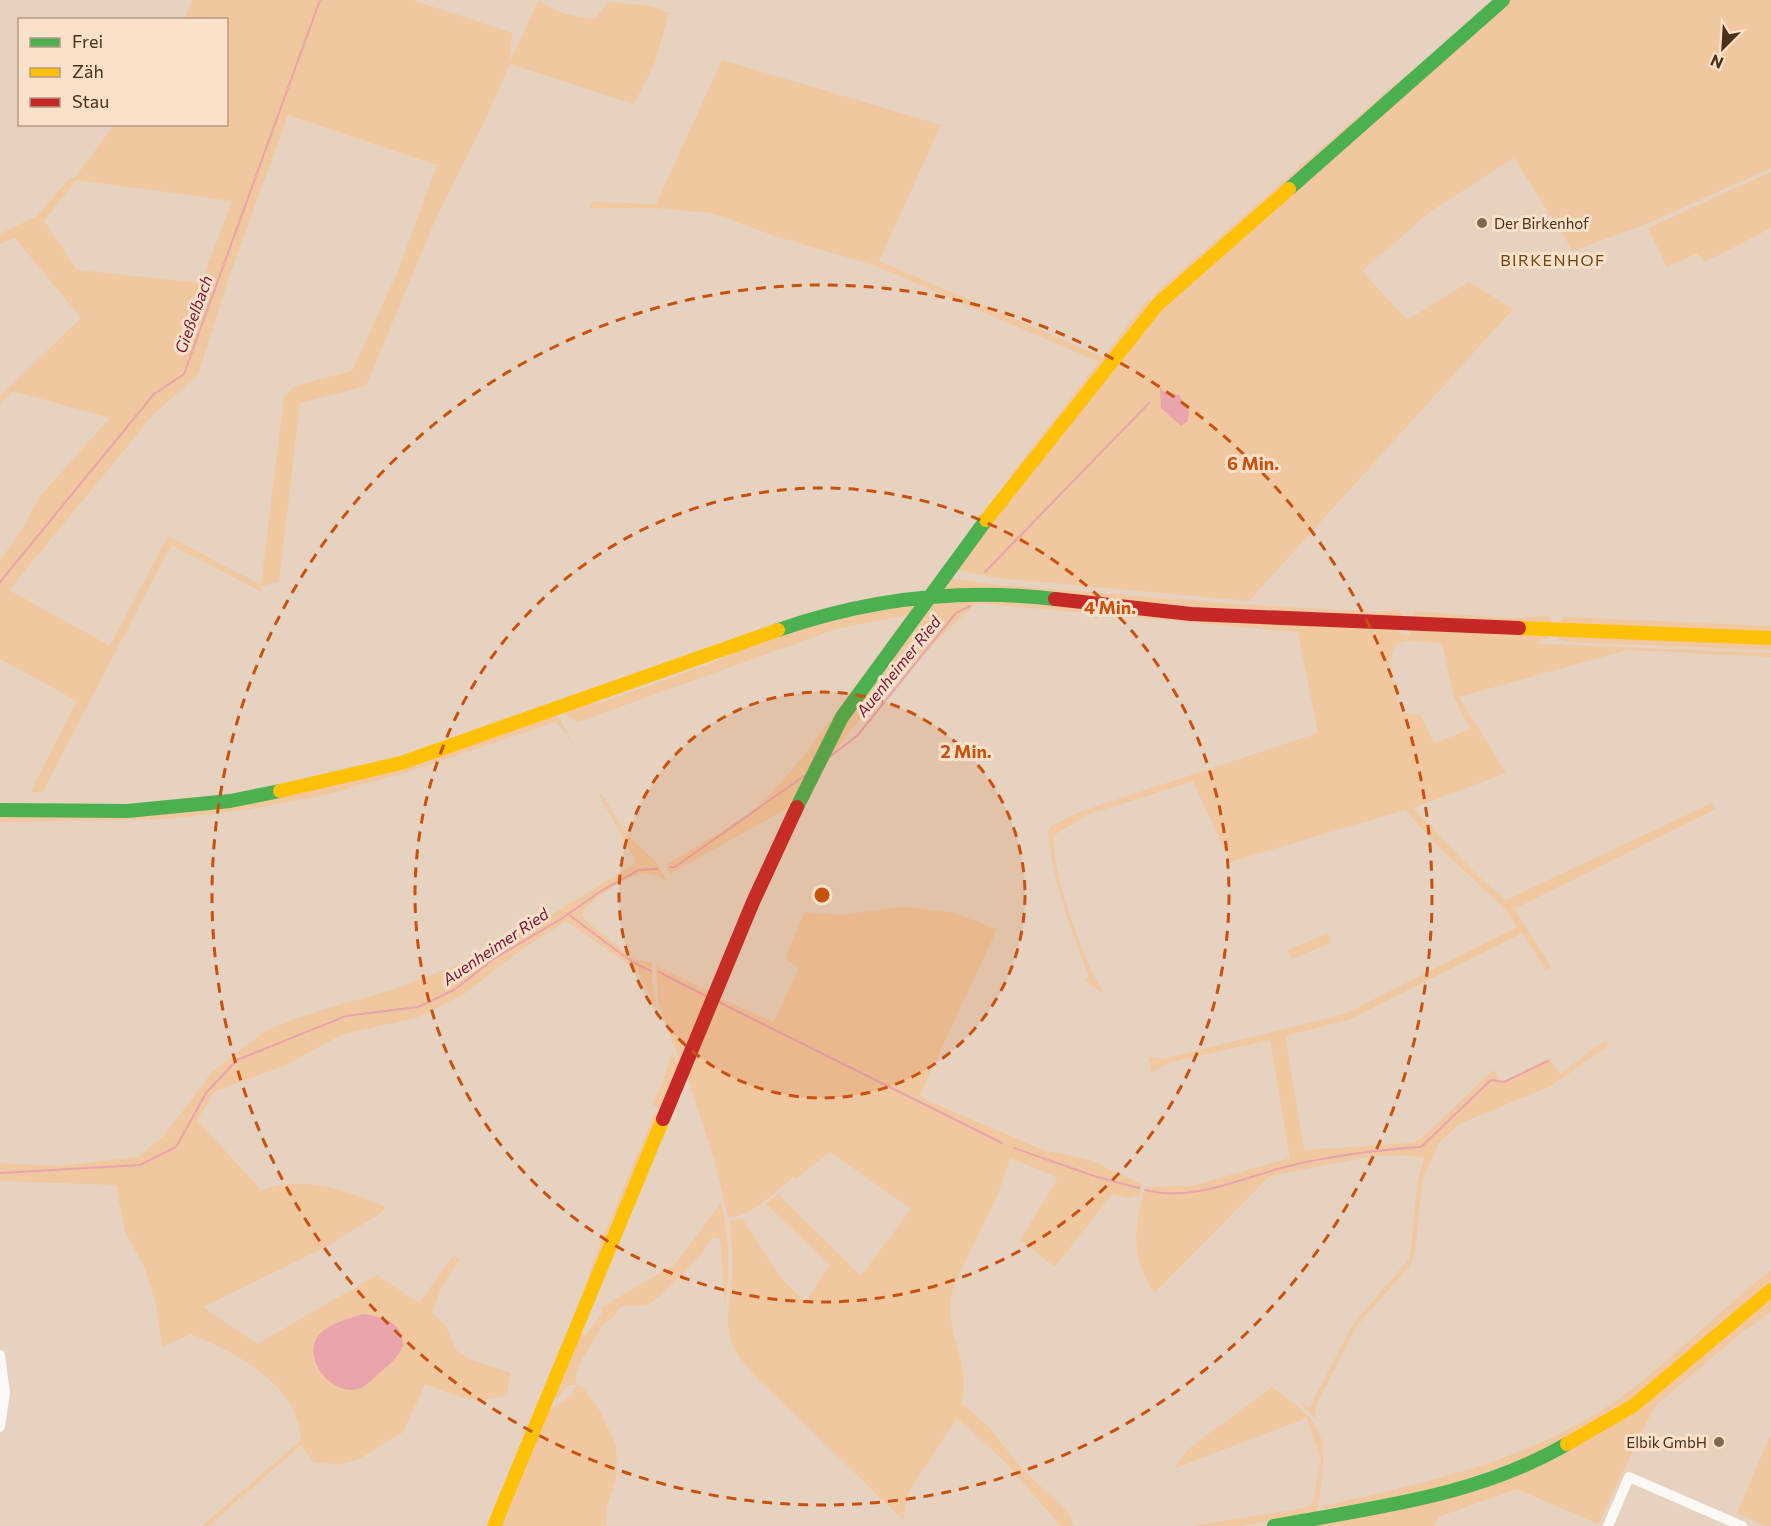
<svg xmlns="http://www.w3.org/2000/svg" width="1771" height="1526" viewBox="0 0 1771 1526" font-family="Commissioner,sans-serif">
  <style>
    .green { fill: #f0c79f; fill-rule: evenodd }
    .water { fill: #e9a4ac }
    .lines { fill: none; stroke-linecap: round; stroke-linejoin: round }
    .stream { stroke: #e9a4ac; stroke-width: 2 }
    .street { stroke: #fbf8f5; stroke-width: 10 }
    .fast { stroke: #4caf50; stroke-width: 14 }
    .slow { stroke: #ffc107; stroke-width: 14 }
    .jam { stroke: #c62828; stroke-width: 14 }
    .ring { fill: none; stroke: #c8510e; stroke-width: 3; stroke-dasharray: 10 8 }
    .poi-dot { fill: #816951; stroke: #fbe1c9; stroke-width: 2 }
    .labels { text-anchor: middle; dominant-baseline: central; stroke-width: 6; stroke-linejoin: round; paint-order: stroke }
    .poi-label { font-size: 15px; fill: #4a3117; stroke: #fbe1c9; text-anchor: start }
    .neighbourhood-label { font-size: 16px; letter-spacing: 1.5px; fill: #704613; stroke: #fbe1c9 }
    .water-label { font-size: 16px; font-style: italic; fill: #7a1138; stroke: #fbe1c9 }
    .centre { fill: #c8510e; stroke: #fbe1c9; stroke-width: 3 }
    .ring-label { font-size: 18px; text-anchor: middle; font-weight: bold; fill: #c8510e; stroke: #fbe1c9; stroke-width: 6; stroke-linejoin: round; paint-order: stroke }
  </style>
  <rect width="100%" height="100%" fill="#e6d2be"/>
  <path class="green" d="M 192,0 L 412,0 L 512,33 L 510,61 L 539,0 C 555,13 575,17 595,19 L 608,2 L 651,6 L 669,13 L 654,65 L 634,104 L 510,64 L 488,114 L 436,218 L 366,386 L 300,403 L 279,582 L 261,586 L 262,592 L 171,545 L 43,791 L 30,793 L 77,701 L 0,659 L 0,560 L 22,530 L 40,496 L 110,418 L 13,391 L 0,404 L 0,396 L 81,318 L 15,238 L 0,244 L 0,234 L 37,216 L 71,177 L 74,179 L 114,125 L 226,124 L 226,20 L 185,19 ZM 288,115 L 437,165 L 398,271 L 352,371 L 295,386 L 284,397 L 261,585 L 168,536 L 110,646 L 9,590 L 153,415 L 198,375 L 228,280 ZM 76,180 L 232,201 L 201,283 L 77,270 L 44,221 Z
    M 1507,0 L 1771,0 L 1771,168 L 1646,224 L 1573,251 L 1514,158 L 1431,211 L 1362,271 L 1407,320 L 1469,282 L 1513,309 L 1249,601 L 998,578 L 958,570 L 960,561 L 1174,293 Z
    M 722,60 L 941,125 L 879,261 L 1103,357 L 1149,298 L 1153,302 L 1015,477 L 1011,475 L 1099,362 L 876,266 L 775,236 L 712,213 L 655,208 L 589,208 L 592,202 L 656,204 Z
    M 1397,82 L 1397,88 L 1157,298 L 1153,295 Z
    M 1771,172 L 1771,228 L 1705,262 L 1697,253 L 1667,267 L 1648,228 Z
    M 950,578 L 990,584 L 1233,604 L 1377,612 L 1398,610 L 1404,614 L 1404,617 L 1197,607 L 1069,596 L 944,588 Z
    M 973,598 L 1400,629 L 1401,634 L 1410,635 L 1411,629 L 1548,635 L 1548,639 L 1540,639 L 1540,644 L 1771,653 L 1771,657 L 1627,650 L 1459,697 L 1506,773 L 1413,808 L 1478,876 L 1506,900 L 1712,803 L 1716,809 L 1514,909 L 1551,967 L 1546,970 L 1522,933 L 1351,1019 L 1285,1036 L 1304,1150 L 1413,1143 L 1422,1138 L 1493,1070 L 1500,1080 L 1504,1081 L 1549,1058 L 1560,1074 L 1605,1040 L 1609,1045 L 1551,1086 L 1459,1124 L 1439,1143 L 1423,1178 L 1415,1251 L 1411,1264 L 1357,1326 L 1316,1405 L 1315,1418 L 1301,1403 L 1310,1407 L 1353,1324 L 1410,1258 L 1417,1184 L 1424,1158 L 1404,1155 L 1367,1157 L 1270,1176 L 1154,1293 C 1130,1253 1134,1231 1145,1187 L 1192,1186 L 1290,1158 L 1270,1040 L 1171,1062 L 1151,1073 L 1149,1057 L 1163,1059 L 1345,1014 L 1517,927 L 1507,911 L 1439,847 L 1405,810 L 1230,862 L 1193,781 L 1087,815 L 1054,835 C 1049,865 1086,971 1106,995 L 1085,981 L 1089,976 C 1070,928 1053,882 1048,831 L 1051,826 L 1079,812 L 1318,733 L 1298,632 L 977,603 C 916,659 856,716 811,786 L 855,701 L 930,600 ZM 1404,641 L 1442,643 L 1454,698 L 1471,729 L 1434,743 L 1421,716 L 1401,712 L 1389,665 L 1395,646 Z
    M 914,601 L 917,605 L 837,719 L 786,809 L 670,874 L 665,865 L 716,835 L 751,812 L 769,796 L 806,753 L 907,615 L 836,629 L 578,722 L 564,714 L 564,711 L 583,704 L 600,703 L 708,665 L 744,647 L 819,621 Z
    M 1414,611 L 1508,618 L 1548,616 L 1552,620 L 1552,623 L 1411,617 Z
    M 1565,617 L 1771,626 L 1771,635 L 1562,625 L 1560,622 Z
    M 1558,635 L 1771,643 L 1771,650 L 1572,642 L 1558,639 Z
    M 557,714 L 577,750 L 566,733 L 556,722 L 411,771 L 325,795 L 245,810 L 167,819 L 0,822 L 0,815 L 217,807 Z
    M 601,793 C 609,806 617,821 627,833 C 641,852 666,862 667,888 L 665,880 C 659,876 649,873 642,874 C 627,876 588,901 582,914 L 585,920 L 635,960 L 652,962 L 652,984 L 657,1010 L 638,971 L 566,921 L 521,950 L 464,994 L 416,1018 L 343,1034 L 284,1066 L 215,1091 L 197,1120 L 261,1190 C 303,1175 346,1189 385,1207 L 381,1213 L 329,1245 L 203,1307 L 257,1344 L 377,1275 L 419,1303 L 454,1255 L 460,1259 L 442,1286 L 432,1312 L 446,1327 L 457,1351 L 472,1360 L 511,1373 L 507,1395 C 469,1405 459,1396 425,1384 L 403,1432 L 359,1459 L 341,1464 L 314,1463 L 301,1445 L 209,1526 L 202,1526 L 301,1440 C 299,1385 235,1352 191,1334 L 162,1347 L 156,1304 L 144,1266 L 125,1232 L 116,1185 L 0,1181 L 0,1163 L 58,1166 L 138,1157 L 163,1137 L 212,1072 L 268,1029 L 321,1010 L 389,991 L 470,960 L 509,941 L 634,864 L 635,859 L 599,795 ZM 363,1314 L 390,1319 L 336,1385 L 317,1368 L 313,1355 Z
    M 904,907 L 951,912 L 997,929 L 919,1097 L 1043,1150 L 1090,1160 L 1142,1184 L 1140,1195 L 1128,1198 L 1112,1194 L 1055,1267 L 1020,1240 L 1057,1180 L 1055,1176 L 1010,1158 L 998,1194 L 954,1285 C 940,1333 973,1357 961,1403 L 990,1428 L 1022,1469 L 1069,1513 L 1074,1526 L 1061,1526 L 1003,1460 L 957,1418 L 908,1493 L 903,1520 L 757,1378 C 717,1335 729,1325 732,1272 C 733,1255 731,1238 730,1221 L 742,1218 L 781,1278 L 805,1302 L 830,1265 L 766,1204 L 778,1194 L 861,1276 L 911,1209 L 830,1152 L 796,1179 L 794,1176 C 779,1189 749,1219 728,1217 L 715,1162 L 686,1072 L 718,998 L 774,1022 L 799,968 L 785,958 L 805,912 L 839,915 Z
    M 1328,933 L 1331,943 L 1291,959 L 1288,950 Z
    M 656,966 L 710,992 L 680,1063 L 658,1000 Z
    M 672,1052 L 679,1067 L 662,1110 L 652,1104 L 663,1082 Z
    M 655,1113 L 660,1116 L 573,1319 L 601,1242 Z
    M 721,1203 C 729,1236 730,1269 725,1303 L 720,1239 L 712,1237 L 700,1256 L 660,1296 L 648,1305 L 626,1306 L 618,1309 L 614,1317 L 604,1323 L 581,1361 L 575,1378 L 577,1384 L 584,1389 L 600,1411 L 616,1446 L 617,1474 L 607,1507 L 606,1526 L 496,1526 L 542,1416 L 571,1396 L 577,1385 L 569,1385 L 557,1398 L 551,1392 L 577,1333 L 586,1336 L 601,1315 L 602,1307 L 675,1264 Z
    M 1771,1270 L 1771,1281 L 1640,1392 L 1595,1422 L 1534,1455 L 1425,1493 L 1324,1509 L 1323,1506 C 1427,1482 1532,1461 1621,1397 C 1674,1359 1719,1310 1771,1270 Z
    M 1771,1295 L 1771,1312 L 1741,1333 L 1654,1407 L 1598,1524 L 1517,1489 L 1438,1517 L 1434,1526 L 1301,1526 L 1408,1508 L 1460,1494 L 1585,1441 Z
    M 1272,1387 C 1333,1429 1326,1441 1318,1510 L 1315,1514 L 1237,1526 L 1192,1526 L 1305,1508 L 1313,1502 L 1321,1460 L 1307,1418 L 1175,1468 L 1188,1449 Z
    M 1771,1434 L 1771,1526 L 1766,1526 L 1737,1513 Z"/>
  <path class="water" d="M 1160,388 L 1165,392 L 1179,395 L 1189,412 L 1188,421 L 1181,426 L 1161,408 Z
    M 363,1314 C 383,1317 403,1321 403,1346 C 397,1358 390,1365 379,1373 C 374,1378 367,1385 361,1388 C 331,1400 295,1351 324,1330 C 335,1322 351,1318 363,1314 Z"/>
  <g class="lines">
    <path class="stream" d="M 985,572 L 1149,403
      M 0,582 L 154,394 L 184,374 L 320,0
      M 828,758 L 857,736 L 956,613 L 970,606
      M 670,867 L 675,867 L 804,776
      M 568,914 L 632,962 L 651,971
      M 659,972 L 706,996
      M 719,1002 L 1002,1143
      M 1014,1148 L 1097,1177 L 1139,1188
      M 0,1173 L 140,1165 L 176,1147 L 206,1093 L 237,1060 L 346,1016 L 418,1007 L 454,990 L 495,958 L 561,919 L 601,891 L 639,870 L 657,869
      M 1145,1190 C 1194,1203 1246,1176 1293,1165 C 1336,1155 1377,1150 1421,1147 L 1491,1080 L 1504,1082 L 1548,1061"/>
    <path class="street" d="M 0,1355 L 5,1393 L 0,1427
      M 1608,1526 L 1629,1477 L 1742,1526"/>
    <path class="fast" d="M 1289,189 L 1503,0
      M 778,630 C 867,599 962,588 1055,599
      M 797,807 L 842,717 L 986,520
      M 0,810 L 127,811 L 230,801 L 280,791
      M 1274,1526 C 1376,1507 1475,1497 1567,1444"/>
    <path class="slow" d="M 986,520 L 1158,304 L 1289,189
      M 1519,628 L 1771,638
      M 280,791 L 401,763 L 778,630
      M 1567,1444 L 1633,1406 L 1771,1290
      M 494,1526 L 663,1119"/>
    <path class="jam" d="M 1055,599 L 1191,614 L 1519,628
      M 663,1119 L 753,902 L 797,807"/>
  </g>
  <circle cx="822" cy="895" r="203" fill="#c8510e" fill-opacity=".12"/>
  <g class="ring">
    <circle cx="822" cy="895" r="203"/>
    <circle cx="822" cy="895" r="407"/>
    <circle cx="822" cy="895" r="610"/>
  </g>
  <g class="poi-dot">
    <circle cx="1482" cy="223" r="6"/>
    <circle cx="1719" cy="1442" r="6"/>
  </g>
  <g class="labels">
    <g class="poi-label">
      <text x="1494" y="223">Der Birkenhof</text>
      <text x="1707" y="1442" text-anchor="end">Elbik GmbH</text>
    </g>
    <g class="neighbourhood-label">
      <text x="1553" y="259">BIRKENHOF</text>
    </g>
    <g class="water-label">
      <text transform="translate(193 314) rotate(-70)">Gießelbach</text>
      <text transform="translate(898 666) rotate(-51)">Auenheimer Ried</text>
      <text transform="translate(495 946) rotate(-34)">Auenheimer Ried</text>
    </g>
  </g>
  <circle cx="822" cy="895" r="9" class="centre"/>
  <g class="ring-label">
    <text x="1253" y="470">6 Min.</text>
    <text x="1110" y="614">4 Min.</text>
    <text x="966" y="758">2 Min.</text>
  </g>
  <rect x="18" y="18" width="210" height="108" fill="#fbe1c9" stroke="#b49b82" stroke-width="1.5"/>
  <rect x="30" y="38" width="30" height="9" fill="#4caf50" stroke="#b49b82" stroke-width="1.5"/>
  <text x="72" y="48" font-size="18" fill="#4a3117">Frei</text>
  <rect x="30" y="68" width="30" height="9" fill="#ffc107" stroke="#b49b82" stroke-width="1.5"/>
  <text x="72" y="78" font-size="18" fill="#4a3117">Zäh</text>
  <rect x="30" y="98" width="30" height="9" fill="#c62828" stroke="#b49b82" stroke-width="1.5"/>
  <text x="72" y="108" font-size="18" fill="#4a3117">Stau</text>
  <g transform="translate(1723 48) rotate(204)" stroke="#fbe1c9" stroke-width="4.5" paint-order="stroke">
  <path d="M0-4.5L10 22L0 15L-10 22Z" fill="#4a3117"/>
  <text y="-9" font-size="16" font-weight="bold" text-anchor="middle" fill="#4a3117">N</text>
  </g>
</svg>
